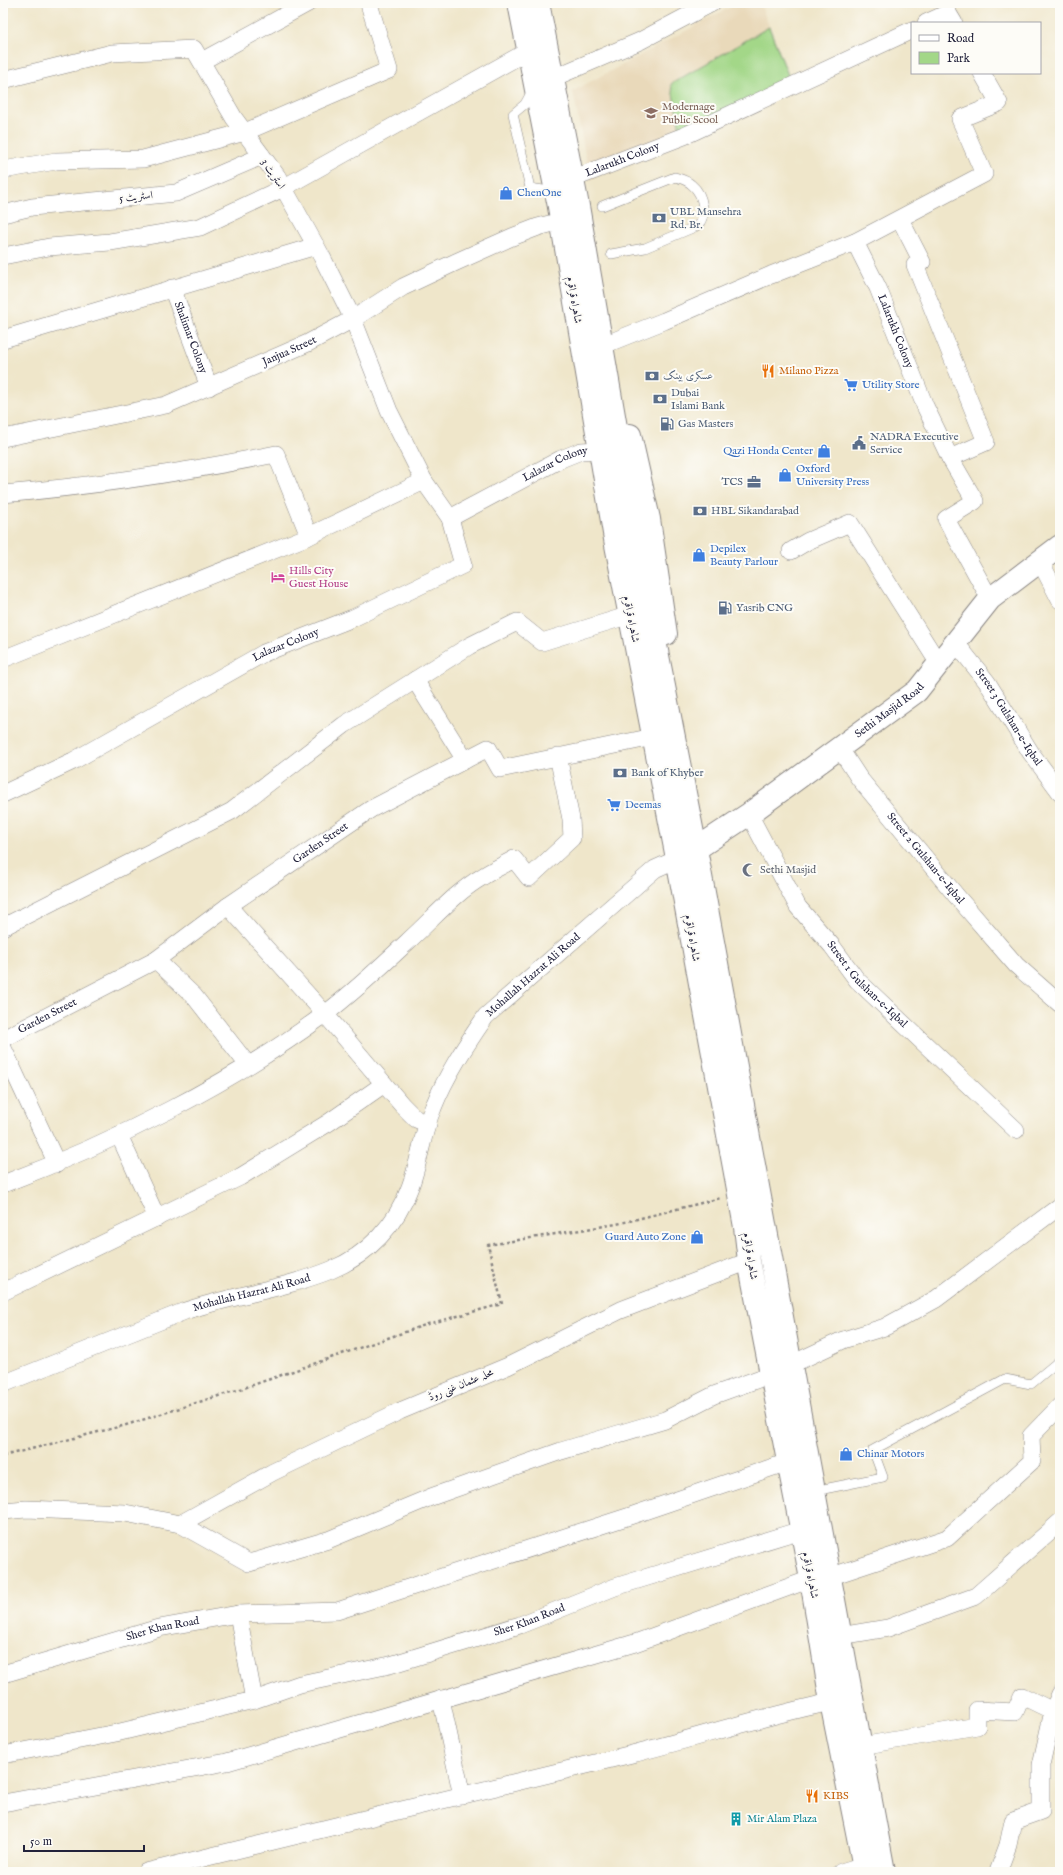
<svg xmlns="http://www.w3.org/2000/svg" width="1063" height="1875" viewBox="0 0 1063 1875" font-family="'IM FELL English',Amiri,serif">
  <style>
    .built { fill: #e9d9ba }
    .green { fill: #a3d788; stroke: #627c62 }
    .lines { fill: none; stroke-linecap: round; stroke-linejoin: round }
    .lane-casing { stroke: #888482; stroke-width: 10 }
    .street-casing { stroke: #888482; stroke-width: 18 }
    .secondary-casing { stroke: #888482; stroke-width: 24 }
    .highway-casing { stroke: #888482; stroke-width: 24 }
    .path { stroke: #888482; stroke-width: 2.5; stroke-dasharray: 3 3; stroke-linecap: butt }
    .lane { stroke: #fff; stroke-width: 9 }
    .street { stroke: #fff; stroke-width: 17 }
    .secondary { stroke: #fff; stroke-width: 22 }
    .highway { stroke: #fff; stroke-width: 22 }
    .labels { text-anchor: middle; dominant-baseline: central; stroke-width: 4; stroke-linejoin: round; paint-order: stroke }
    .education-label { font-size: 11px; fill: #785e54; stroke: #fdfcf7; text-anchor: start }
    .street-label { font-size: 11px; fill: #22223b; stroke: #fdfcf7 }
    .shop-label { font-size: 11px; fill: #366cbe; stroke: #fdfcf7; text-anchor: start }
    .service-label { font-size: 11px; fill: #4e5e75; stroke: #fdfcf7; text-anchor: start }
    .food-label { font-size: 11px; fill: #c56008; stroke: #fdfcf7; text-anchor: start }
    .hotel-label { font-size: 11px; fill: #b23c85; stroke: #fdfcf7; text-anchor: start }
    .worship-label { font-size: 11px; fill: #5b616d; stroke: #fdfcf7; text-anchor: start }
    .culture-label { font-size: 11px; fill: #0d838f; stroke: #fdfcf7; text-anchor: start }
  </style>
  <rect width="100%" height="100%" fill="#fdfcf7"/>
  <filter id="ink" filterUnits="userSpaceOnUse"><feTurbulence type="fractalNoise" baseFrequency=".025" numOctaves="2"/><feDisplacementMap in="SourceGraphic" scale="8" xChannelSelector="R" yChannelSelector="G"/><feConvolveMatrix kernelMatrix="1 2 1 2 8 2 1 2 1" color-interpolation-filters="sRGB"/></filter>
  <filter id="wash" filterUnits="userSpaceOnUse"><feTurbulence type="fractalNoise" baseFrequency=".012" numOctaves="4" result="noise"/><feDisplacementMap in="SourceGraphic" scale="16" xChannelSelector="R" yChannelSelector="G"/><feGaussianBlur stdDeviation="0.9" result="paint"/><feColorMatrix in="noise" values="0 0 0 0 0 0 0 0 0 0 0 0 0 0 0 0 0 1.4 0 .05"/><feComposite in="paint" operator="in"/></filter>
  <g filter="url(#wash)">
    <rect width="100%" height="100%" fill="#efe6ca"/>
    <path class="built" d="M 738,3 L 760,3 L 790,80 L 590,180 L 573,91 Z"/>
    <path class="green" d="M 769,27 L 790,80 L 681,134 L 671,84 Z"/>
  </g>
  <g filter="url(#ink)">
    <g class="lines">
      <g class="lane-casing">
        <path id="lane" d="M 532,91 L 525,104 L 513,114 L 530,188 L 543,190 L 553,197
          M 602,206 L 675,177 C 681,179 687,180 692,185 C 703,194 709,219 695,227 L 645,248 L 611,254
          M 814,1491 L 883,1477 L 873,1450 L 1005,1379 L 1031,1384 L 1060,1360"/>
      </g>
      <g class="street-casing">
        <g id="street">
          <path d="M 926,23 L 948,13 L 954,23"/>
          <path d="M 202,61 L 308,3"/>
          <path d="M 553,78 L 640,41 L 712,3"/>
          <path d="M 3,80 L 112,53 L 194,49 L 234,118 L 277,176 L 322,257 L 353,319 L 389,411 L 424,481"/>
          <path d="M 3,170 L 56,161 L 143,159 L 245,132 L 389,70 L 369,4 L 371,3"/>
          <path id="s1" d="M 572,179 L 684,136 L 912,30"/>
          <path d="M 3,214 L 32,207 L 176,193 L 262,156"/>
          <path d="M 900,219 L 922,262 L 915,265 L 986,442 L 950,458"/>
          <path id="s2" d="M 855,242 L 878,288 L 925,406 L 950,458 L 975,501 L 946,519 L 990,599"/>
          <path d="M 3,256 L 49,247 L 110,242 L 200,227 L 283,188 L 528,51"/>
          <path id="s3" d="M 172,288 L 209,387"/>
          <path d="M 3,339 L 316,246"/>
          <path d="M 601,346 L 664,321 L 771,275 L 855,242 L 984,174 L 960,119 L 999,103 L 982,73"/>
          <path id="s4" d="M 3,438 L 166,405 L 308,343 L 353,319 L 403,287 L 456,262 L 512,237 L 538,227 L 561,221"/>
          <path d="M 3,494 C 95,486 186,472 276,454 L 309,536"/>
          <path d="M 791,551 L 808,541 L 850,523 L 939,664"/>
          <path d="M 1040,561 L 1060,600"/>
          <path id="s5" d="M 956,643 L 987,682 L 1031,753 L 1060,792"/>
          <path id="s6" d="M 3,659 L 309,536 L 424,481 L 450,518 L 561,459 L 581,451 L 600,450"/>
          <path d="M 415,680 L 465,760"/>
          <path id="s7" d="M 840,749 L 859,778 L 959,899 L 1016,965 L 1060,1004"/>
          <path id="s8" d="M 3,794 L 73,761 L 264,653 L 353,618 L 463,565 L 450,518"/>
          <path id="s9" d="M 749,814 L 798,907 L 832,946 L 857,980 L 1016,1130"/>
          <path d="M 228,906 L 325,1014 L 402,1105 L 416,1119 L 428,1124"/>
          <path d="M 3,927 L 232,811 L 344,725 L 469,646 L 517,622 L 542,642 L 630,615"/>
          <path d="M 156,960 L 194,996 L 248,1065"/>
          <path id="s10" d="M 3,1039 L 156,960 L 228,906 L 371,809 L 488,748 L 500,769 L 653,737"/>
          <path d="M 3,1048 L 57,1164"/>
          <path d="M 119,1135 L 157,1218"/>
          <path d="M 3,1184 C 112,1143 231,1084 325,1014 C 358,989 389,959 419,931 C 439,912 458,891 482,877 C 492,870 504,865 514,859 L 529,878 L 572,838 L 571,819 L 558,756"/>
          <path d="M 3,1292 L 240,1177 L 328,1123 L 384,1084"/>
          <path d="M 790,1365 L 843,1340 L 885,1327 L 936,1299 L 1060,1206"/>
          <path id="s11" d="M 3,1384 L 185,1311 C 233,1295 284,1289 331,1270 C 368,1255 397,1224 410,1187 C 420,1161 422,1133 433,1108 C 446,1075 466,1045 486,1016 L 655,869 L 677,859"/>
          <path d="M 3,1511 L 26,1509 L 125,1513 L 180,1524 L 249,1563 L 328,1540 L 431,1497 L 561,1451 L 665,1420 L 714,1395 L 772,1374"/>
          <path d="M 180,1524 L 273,1472 L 400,1411 L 508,1366 L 621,1310 L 749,1261"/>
          <path d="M 829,1577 L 947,1538 L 1032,1461 L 1031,1436 L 1060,1406"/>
          <path d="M 238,1614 L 337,1611 L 630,1516 L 788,1462"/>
          <path d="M 840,1636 L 888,1628 L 976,1596 L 1060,1522"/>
          <path id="s12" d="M 3,1674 L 159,1628 L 238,1614 L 254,1700"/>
          <path d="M 441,1699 L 462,1796"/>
          <path d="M 861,1746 L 977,1726 L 977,1710 L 1015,1712 L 1022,1696 L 1053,1711"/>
          <path id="s13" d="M 3,1755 L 116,1733 L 254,1700 L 300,1684 L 390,1665 L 520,1625 L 615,1587 L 801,1530"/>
          <path d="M 3,1803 L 227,1762 L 635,1643 L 811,1579"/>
          <path d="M 146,1872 C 308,1833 470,1794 632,1754 C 699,1737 764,1716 831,1702"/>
          <path d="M 841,1872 L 864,1865"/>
          <path d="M 998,1872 L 1008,1845 L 1013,1821 L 1041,1811 L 1041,1765 L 1053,1711 L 1060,1694"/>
        </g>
      </g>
      <g class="secondary-casing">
        <g id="secondary">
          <path id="s14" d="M 696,849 L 749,814 L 917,691 L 990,599 L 1060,546"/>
        </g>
      </g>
      <g class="highway-casing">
        <path id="highway" d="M 519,3 L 559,207 L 616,545 L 675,848 L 745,1227 L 749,1261 L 811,1579 L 831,1702 L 865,1872
          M 538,3 L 578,206 L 636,544 L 696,849 L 884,1872
          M 630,435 L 649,519 L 666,634"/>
      </g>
      <path class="path" d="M 3,1456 L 126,1425 L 250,1386 L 428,1324 L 502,1304 L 488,1245 L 617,1224 L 721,1198"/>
      <use href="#lane" class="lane"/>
      <use href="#street" class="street"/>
      <use href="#secondary" class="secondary"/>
      <use href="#highway" class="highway"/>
    </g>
  </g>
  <defs>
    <g id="school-bare" transform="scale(1.08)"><path d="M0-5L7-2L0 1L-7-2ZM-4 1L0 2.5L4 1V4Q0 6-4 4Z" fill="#8d6e63" stroke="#fdfcf7" stroke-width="2.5" paint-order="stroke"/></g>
    <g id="shop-bare" transform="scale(1.08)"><path d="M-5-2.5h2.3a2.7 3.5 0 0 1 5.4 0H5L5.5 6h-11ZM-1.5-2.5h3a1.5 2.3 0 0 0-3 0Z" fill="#3f7fe0" stroke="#fdfcf7" stroke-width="2.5" paint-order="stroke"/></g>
    <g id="bank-bare" transform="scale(1.08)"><path d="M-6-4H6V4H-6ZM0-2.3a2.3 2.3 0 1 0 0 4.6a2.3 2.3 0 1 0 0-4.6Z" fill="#5c6f8a" stroke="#fdfcf7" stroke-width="2.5" paint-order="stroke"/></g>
    <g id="restaurant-bare" transform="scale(1.08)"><path d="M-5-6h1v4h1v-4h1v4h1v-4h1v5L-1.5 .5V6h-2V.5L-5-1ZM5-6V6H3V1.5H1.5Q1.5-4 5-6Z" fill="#e8710a" stroke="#fdfcf7" stroke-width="2.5" paint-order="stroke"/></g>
    <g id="supermarket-bare" transform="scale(1.08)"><path d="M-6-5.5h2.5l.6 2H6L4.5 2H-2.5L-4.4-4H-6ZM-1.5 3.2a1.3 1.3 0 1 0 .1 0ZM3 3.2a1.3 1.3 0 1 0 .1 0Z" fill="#3f7fe0" stroke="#fdfcf7" stroke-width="2.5" paint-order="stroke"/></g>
    <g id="fuel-bare" transform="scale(1.08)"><path d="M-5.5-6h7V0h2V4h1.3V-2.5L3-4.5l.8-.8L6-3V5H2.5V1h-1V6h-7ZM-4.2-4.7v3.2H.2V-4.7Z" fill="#5c6f8a" stroke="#fdfcf7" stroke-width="2.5" paint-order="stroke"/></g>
    <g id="civic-bare" transform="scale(1.08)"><path d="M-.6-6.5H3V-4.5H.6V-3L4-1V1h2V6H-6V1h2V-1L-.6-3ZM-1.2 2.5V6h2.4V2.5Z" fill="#5c6f8a" stroke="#fdfcf7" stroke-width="2.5" paint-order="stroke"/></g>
    <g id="office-bare" transform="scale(1.08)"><path d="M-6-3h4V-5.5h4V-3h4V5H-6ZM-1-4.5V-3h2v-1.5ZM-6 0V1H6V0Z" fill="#5c6f8a" stroke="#fdfcf7" stroke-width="2.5" paint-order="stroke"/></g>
    <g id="hotel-bare" transform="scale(1.08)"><path d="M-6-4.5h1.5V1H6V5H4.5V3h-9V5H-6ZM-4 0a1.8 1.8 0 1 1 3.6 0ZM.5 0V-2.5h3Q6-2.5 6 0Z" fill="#d1479c" stroke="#fdfcf7" stroke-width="2.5" paint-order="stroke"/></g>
    <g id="mosque-bare" transform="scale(1.08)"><path d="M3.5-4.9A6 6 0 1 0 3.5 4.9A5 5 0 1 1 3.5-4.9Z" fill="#6b7280" stroke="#fdfcf7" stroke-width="2.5" paint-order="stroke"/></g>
    <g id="building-bare" transform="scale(1.08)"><path d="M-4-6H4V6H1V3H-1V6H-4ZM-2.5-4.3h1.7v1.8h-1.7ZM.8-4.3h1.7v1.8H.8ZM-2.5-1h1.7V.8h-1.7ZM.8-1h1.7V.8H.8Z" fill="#0f9aa8" stroke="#fdfcf7" stroke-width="2.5" paint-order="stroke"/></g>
  </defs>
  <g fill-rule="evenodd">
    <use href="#school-bare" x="651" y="113"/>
    <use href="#shop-bare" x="506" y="193"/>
    <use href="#bank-bare" x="659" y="218"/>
    <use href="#restaurant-bare" x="768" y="371"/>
    <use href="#bank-bare" x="652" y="376"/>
    <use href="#supermarket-bare" x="851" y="385"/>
    <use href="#bank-bare" x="660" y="399"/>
    <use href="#fuel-bare" x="667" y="424"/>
    <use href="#civic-bare" x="859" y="443"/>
    <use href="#shop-bare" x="824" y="451"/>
    <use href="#shop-bare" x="785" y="475"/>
    <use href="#office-bare" x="754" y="482"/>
    <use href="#bank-bare" x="700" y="511"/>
    <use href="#shop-bare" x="699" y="555"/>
    <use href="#hotel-bare" x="278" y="577"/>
    <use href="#fuel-bare" x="725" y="608"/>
    <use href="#bank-bare" x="620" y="773"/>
    <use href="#supermarket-bare" x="614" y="805"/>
    <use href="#mosque-bare" x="749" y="870"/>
    <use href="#shop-bare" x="697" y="1237"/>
    <use href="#shop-bare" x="846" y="1454"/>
    <use href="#restaurant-bare" x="812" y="1796"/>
    <use href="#building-bare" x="736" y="1819"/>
  </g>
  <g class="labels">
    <g class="education-label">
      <text x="662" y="107">Modernage<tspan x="662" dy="13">Public Scool</tspan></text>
    </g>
    <g class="street-label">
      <text stroke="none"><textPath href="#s1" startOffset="54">Lalarukh Colony</textPath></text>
      <text transform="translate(273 174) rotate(57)">اسٹریٹ 3</text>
      <text transform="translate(136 197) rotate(-6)">اسٹریٹ 5</text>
      <text transform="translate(574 300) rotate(80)">شاہراہ قراقرم</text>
      <text stroke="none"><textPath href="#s2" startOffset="98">Lalarukh Colony</textPath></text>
      <text stroke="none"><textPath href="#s3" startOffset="53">Shalimar Colony</textPath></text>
      <text stroke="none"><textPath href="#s4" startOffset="301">Janjua Street</textPath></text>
      <text stroke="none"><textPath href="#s6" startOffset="621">Lalazar Colony</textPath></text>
      <text transform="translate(631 619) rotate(79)">شاہراہ قراقرم</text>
      <text stroke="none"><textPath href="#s8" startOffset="320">Lalazar Colony</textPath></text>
      <text stroke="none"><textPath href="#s14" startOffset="238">Sethi Masjid Road</textPath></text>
      <text stroke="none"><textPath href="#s5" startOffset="91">Street 3 Gulshan-e-Iqbal</textPath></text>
      <text stroke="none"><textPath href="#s10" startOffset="374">Garden Street</textPath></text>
      <text stroke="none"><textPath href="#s7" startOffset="139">Street 2 Gulshan-e-Iqbal</textPath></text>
      <text transform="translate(692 938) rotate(80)">شاہراہ قراقرم</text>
      <text stroke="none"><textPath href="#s11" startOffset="717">Mohallah Hazrat Ali Road</textPath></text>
      <text stroke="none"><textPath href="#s9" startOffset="209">Street 1 Gulshan-e-Iqbal</textPath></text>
      <text stroke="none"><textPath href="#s10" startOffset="50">Garden Street</textPath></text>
      <text transform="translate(750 1256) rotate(81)">شاہراہ قراقرم</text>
      <text stroke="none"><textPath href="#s11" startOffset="265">Mohallah Hazrat Ali Road</textPath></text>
      <text transform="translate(461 1385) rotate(-22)">محلہ عثمان غنی روڈ</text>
      <text transform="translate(810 1575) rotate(79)">شاہراہ قراقرم</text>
      <text stroke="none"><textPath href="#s13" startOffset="544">Sher Khan Road</textPath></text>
      <text stroke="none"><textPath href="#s12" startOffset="166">Sher Khan Road</textPath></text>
    </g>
    <g class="shop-label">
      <text x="517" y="193">ChenOne</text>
      <text x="862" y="385">Utility Store</text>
      <text x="813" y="451" text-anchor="end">Qazi Honda Center</text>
      <text x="796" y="469">Oxford<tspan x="796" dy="13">University Press</tspan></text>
      <text x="710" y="549">Depilex<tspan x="710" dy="13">Beauty Parlour</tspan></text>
      <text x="625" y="805">Deemas</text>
      <text x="686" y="1237" text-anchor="end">Guard Auto Zone</text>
      <text x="857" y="1454">Chinar Motors</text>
    </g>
    <g class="service-label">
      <text x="670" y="212">UBL Mansehra<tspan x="670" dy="13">Rd. Br.</tspan></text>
      <text x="663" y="376">عسکری بینک</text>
      <text x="671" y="393">Dubai<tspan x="671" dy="13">Islami Bank</tspan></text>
      <text x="678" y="424">Gas Masters</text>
      <text x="870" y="437">NADRA Executive<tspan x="870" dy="13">Service</tspan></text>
      <text x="743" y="482" text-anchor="end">TCS</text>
      <text x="711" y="511">HBL Sikandarabad</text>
      <text x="736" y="608">Yasrib CNG</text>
      <text x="631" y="773">Bank of Khyber</text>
    </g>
    <g class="food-label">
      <text x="779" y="371">Milano Pizza</text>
      <text x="823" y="1796">KIBS</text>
    </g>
    <g class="hotel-label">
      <text x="289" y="571">Hills City<tspan x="289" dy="13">Guest House</tspan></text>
    </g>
    <g class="worship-label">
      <text x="760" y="870">Sethi Masjid</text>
    </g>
    <g class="culture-label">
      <text x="747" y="1819">Mir Alam Plaza</text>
    </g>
  </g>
  <rect width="1063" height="1875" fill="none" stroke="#fdfcf7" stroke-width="16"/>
  <rect x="911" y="22" width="130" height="52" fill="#fdfcf7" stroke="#a5a5ac"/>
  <rect x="919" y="35" width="20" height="6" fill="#ffffff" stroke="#a5a5ac"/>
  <text x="947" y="42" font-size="12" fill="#22223b">Road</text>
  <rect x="919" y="52" width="20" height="12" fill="#a3d788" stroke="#a5a5ac"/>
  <text x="947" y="62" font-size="12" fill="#22223b">Park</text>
  <path d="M24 1845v6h120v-6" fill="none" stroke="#22223b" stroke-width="2"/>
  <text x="30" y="1845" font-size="12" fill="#22223b" stroke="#fdfcf7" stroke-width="3" paint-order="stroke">50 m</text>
</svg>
